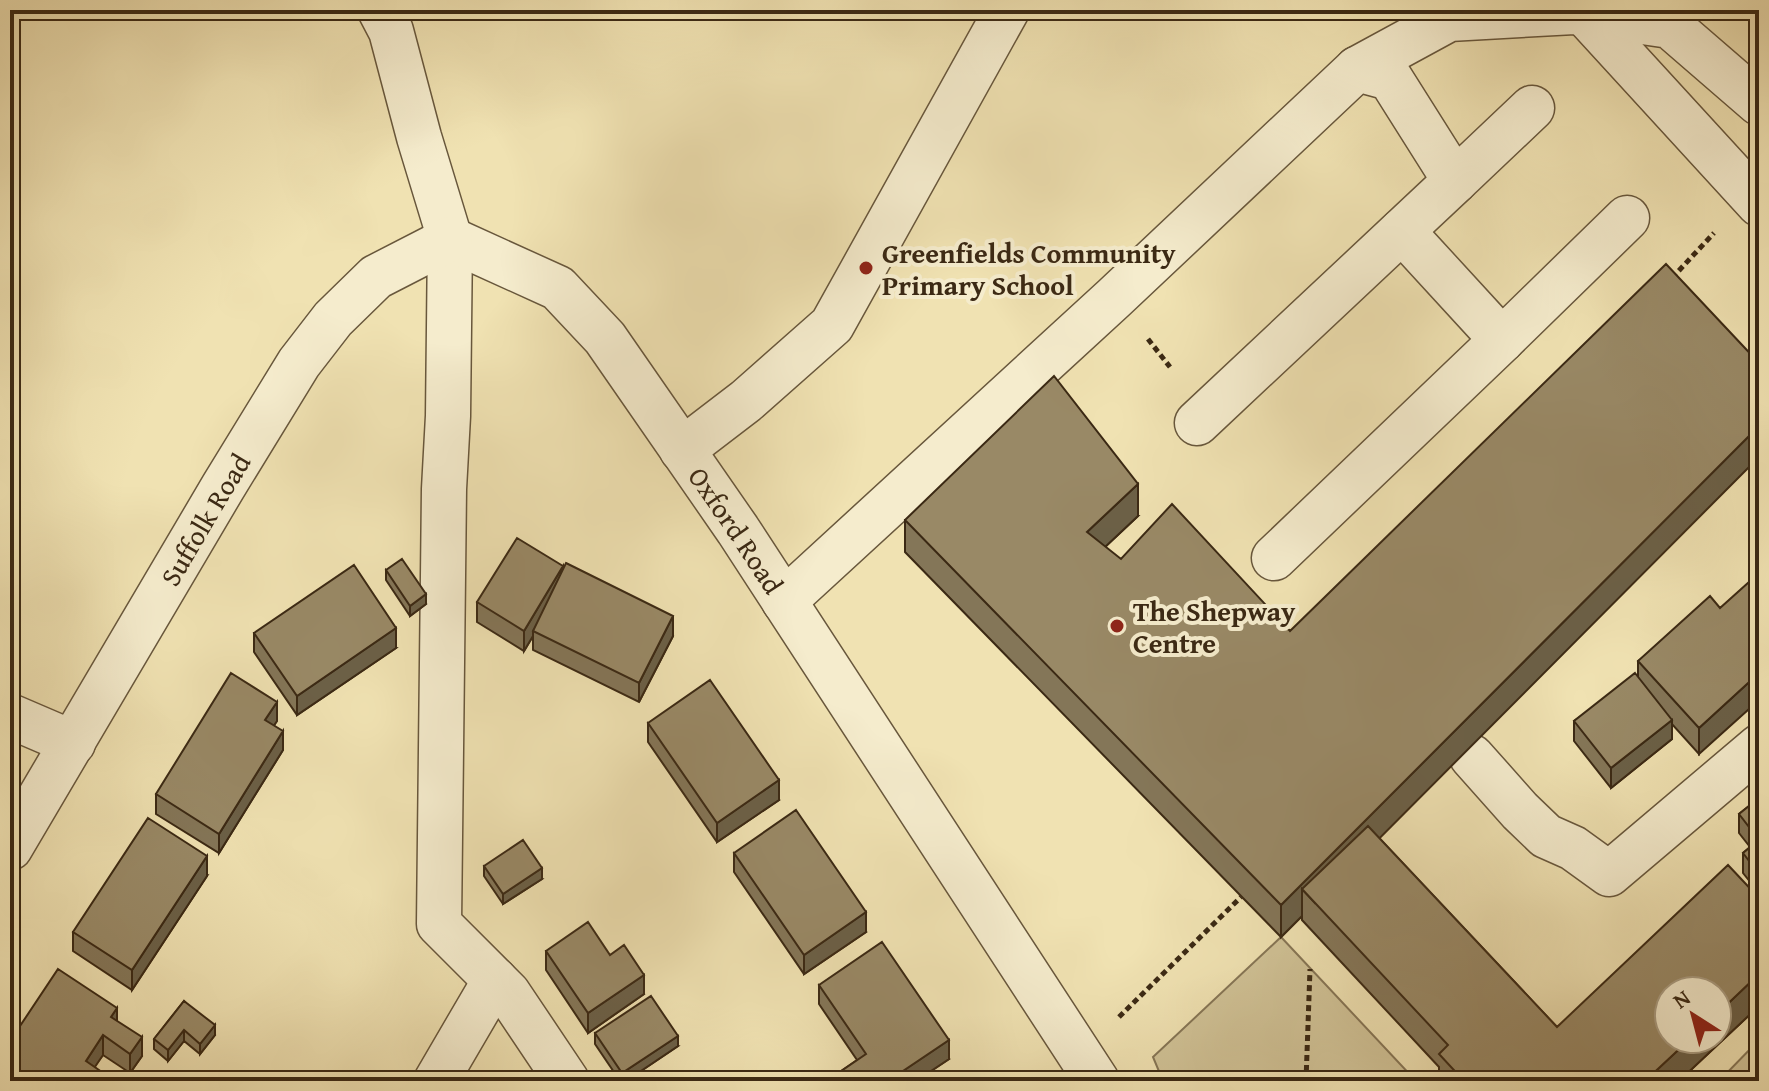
<svg xmlns="http://www.w3.org/2000/svg" width="1769" height="1091" viewBox="0 0 1769 1091" font-family="'Gentium Book Plus',serif">
  <style>
    .green { fill: #d1c397; stroke: #867656; stroke-width: 2 }
    .lines { fill: none; stroke-linecap: round; stroke-linejoin: round }
    .minor-casing { stroke: #68573c; stroke-width: 47 }
    .path { stroke: #3b2914; stroke-width: 5; stroke-dasharray: 6 4; stroke-linecap: butt }
    .minor { stroke: #f5eccd; stroke-width: 44 }
    .wall { fill: #847658; stroke: #3b2914; stroke-width: 2 }
    .shaded-wall { fill: #6b6047; stroke: #3b2914; stroke-width: 2 }
    .building { fill: #998966; stroke: #3b2914; stroke-width: 2 }
    .poi-dot { fill: #8f2418; stroke: #f5eccd; stroke-width: 3 }
    .labels { text-anchor: middle; dominant-baseline: central; stroke-width: 8; stroke-linejoin: round; paint-order: stroke }
    .poi-label { font-size: 28px; font-weight: bold; fill: #3b2914; stroke: #f5eccd; text-anchor: start }
    .street-label { font-size: 28px; fill: #3b2914; stroke: #f5eccd }
  </style>
  <rect width="100%" height="100%" fill="#f0e2b2"/>
  <filter id="stains"><feTurbulence type="fractalNoise" baseFrequency=".0025" numOctaves="4"/><feColorMatrix values="0 0 0 0 .2 0 0 0 0 .09 0 0 0 0 .02 0 0 0 .5 -.17"/></filter>
  <radialGradient id="worn" r=".72"><stop offset=".6" stop-color="#630" stop-opacity="0"/><stop offset="1" stop-color="#630" stop-opacity=".3"/></radialGradient>
  <path class="green" d="M 1281,937 L 1416,1081 L 1163,1081 L 1153,1057 Z
    M 1759,1040 L 1759,1081 L 1719,1081 Z"/>
  <g class="lines">
    <g class="minor-casing">
      <g id="minor">
        <path d="M 380,10 L 391,31 L 419,137 L 450,239 L 448,416 L 444,489 L 439,924 L 508,993 L 567,1081"/>
        <path d="M 1585,14 L 1759,204"/>
        <path d="M 1357,69 L 1449,19 L 1574,12 L 1670,26 L 1759,103"/>
        <path d="M 1455,181 L 1532,108"/>
        <path d="M 1402,231 L 1502,340 L 1627,218"/>
        <path id="s1" d="M 450,239 L 558,288 L 605,338 L 738,530 L 1097,1081"/>
        <path d="M 682,450 L 746,401 L 832,325 L 1007,10"/>
        <path d="M 1274,558 L 1502,340"/>
        <path d="M 784,601 L 1114,298 L 1357,69 L 1390,78 L 1455,181 L 1197,423"/>
        <path d="M 10,716 L 73,743"/>
        <path d="M 1472,757 L 1520,811 L 1546,836 L 1573,848 L 1609,874 L 1759,747"/>
        <path id="s2" d="M 10,848 L 223,487 L 299,363 L 333,319 L 376,277 L 450,239"/>
        <path d="M 436,1081 L 495,980"/>
      </g>
    </g>
    <path class="path" d="M 1672,278 L 1714,233
      M 1148,339 L 1170,367
      M 1119,1017 L 1241,897
      M 1306,1081 L 1310,969"/>
    <use href="#minor" class="minor"/>
  </g>
  <path class="wall" d="M 1138,516 L 1105,547 L 1557,1027 L 1759,898 L 1759,1006 L 1679,1081 L 1439,1081 L 1439,1067 L 1302,920 L 1302,916 L 1281,937 L 905,552 L 905,520 Z
    M 563,569 L 673,636 L 639,702 L 533,650 L 533,636 L 524,651 L 477,622 L 477,602 Z
    M 386,570 L 426,604 L 410,616 L 386,580 Z
    M 1720,608 L 1699,754 L 1672,724 L 1672,739 L 1611,788 L 1574,741 L 1574,721 L 1638,677 L 1638,661 Z
    M 254,633 L 396,648 L 297,715 L 254,652 Z
    M 277,721 L 274,725 L 283,750 L 219,853 L 156,814 L 156,794 Z
    M 648,723 L 779,800 L 717,842 L 648,742 Z
    M 1759,798 L 1759,893 L 1743,873 L 1743,853 L 1750,847 L 1739,833 L 1739,814 Z
    M 734,853 L 866,932 L 804,974 L 734,872 Z
    M 484,866 L 542,879 L 503,904 L 484,876 Z
    M 207,876 L 132,990 L 73,951 L 73,932 Z
    M 546,951 L 610,955 L 644,994 L 588,1033 L 546,970 Z
    M 819,985 L 949,1059 L 916,1081 L 831,1081 L 831,1078 L 857,1060 L 819,1004 Z
    M 184,1001 L 215,1035 L 200,1054 L 184,1041 L 168,1061 L 154,1049 L 154,1039 Z
    M 117,1021 L 142,1056 L 130,1073 L 103,1055 L 94,1067 L 112,1081 L 10,1081 L 10,1041 Z
    M 595,1033 L 678,1046 L 626,1081 L 620,1081 L 595,1044 Z"/>
  <path class="shaded-wall" d="M 1759,426 L 1759,457 L 1315,903 L 1302,889 L 1302,916 L 1281,937 L 1281,905 Z
    M 1138,484 L 1138,516 L 1087,564 L 1087,532 Z
    M 563,566 L 563,586 L 533,631 L 533,636 L 524,651 L 524,631 Z
    M 426,594 L 426,604 L 410,616 L 410,606 Z
    M 673,616 L 673,636 L 639,702 L 639,683 Z
    M 396,628 L 396,648 L 297,715 L 297,696 Z
    M 1759,673 L 1759,700 L 1699,754 L 1699,728 Z
    M 277,702 L 277,721 L 265,739 L 265,720 Z
    M 1672,720 L 1672,739 L 1611,788 L 1611,768 Z
    M 283,731 L 283,750 L 219,853 L 219,834 Z
    M 779,780 L 779,800 L 717,842 L 717,823 Z
    M 207,856 L 207,876 L 132,990 L 132,970 Z
    M 542,868 L 542,879 L 503,904 L 503,894 Z
    M 866,912 L 866,932 L 804,974 L 804,955 Z
    M 1759,974 L 1759,1006 L 1679,1081 L 1645,1081 L 1690,1039 L 1717,1039 L 1717,1014 Z
    M 644,975 L 644,994 L 588,1033 L 588,1013 Z
    M 117,1008 L 117,1027 L 111,1017 Z
    M 215,1025 L 215,1035 L 200,1054 L 200,1044 Z
    M 184,1030 L 184,1041 L 168,1061 L 168,1050 Z
    M 103,1035 L 103,1055 L 86,1080 L 86,1061 Z
    M 678,1036 L 678,1046 L 626,1081 L 622,1081 L 622,1073 Z
    M 142,1037 L 142,1056 L 130,1073 L 130,1054 Z
    M 949,1040 L 949,1059 L 916,1081 L 888,1081 Z"/>
  <path class="building" d="M 1666,264 L 1759,363 L 1759,426 L 1281,905 L 905,520 L 1054,376 L 1138,484 L 1087,532 L 1121,559 L 1172,504 L 1290,631 Z
    M 517,538 L 563,566 L 524,631 L 477,602 Z
    M 402,559 L 426,594 L 410,606 L 386,570 Z
    M 566,563 L 673,616 L 639,683 L 533,631 Z
    M 354,565 L 396,628 L 297,696 L 254,633 Z
    M 1759,573 L 1759,673 L 1699,728 L 1638,661 L 1710,596 L 1720,608 Z
    M 231,673 L 277,702 L 265,720 L 283,731 L 219,834 L 156,794 Z
    M 1635,673 L 1672,720 L 1611,768 L 1574,721 Z
    M 710,680 L 779,780 L 717,823 L 648,723 Z
    M 1759,798 L 1759,840 L 1739,814 Z
    M 796,810 L 866,912 L 804,955 L 734,853 Z
    M 148,818 L 207,856 L 132,970 L 73,932 Z
    M 1368,826 L 1557,1027 L 1728,865 L 1759,898 L 1759,974 L 1717,1014 L 1717,991 L 1669,991 L 1669,1039 L 1690,1039 L 1645,1081 L 1464,1081 L 1439,1054 L 1448,1045 L 1302,889 Z
    M 523,840 L 542,868 L 503,894 L 484,866 Z
    M 1759,840 L 1759,874 L 1743,853 Z
    M 588,922 L 610,955 L 624,945 L 644,975 L 588,1013 L 546,951 Z
    M 882,942 L 949,1040 L 888,1081 L 833,1081 L 831,1078 L 866,1054 L 819,985 Z
    M 58,969 L 117,1008 L 111,1017 L 142,1037 L 130,1054 L 103,1035 L 86,1061 L 112,1079 L 111,1081 L 15,1081 L 10,1078 L 10,1041 Z
    M 651,996 L 678,1036 L 622,1073 L 595,1033 Z
    M 184,1001 L 215,1025 L 200,1044 L 184,1030 L 168,1050 L 154,1039 Z
    M 967,1072 L 973,1081 L 954,1081 Z"/>
  <g class="poi-dot">
    <circle cx="866" cy="268" r="8"/>
    <circle cx="1117" cy="626" r="8"/>
  </g>
  <g class="labels">
    <g class="poi-label">
      <text x="882" y="252">Greenfields Community<tspan x="882" dy="32">Primary School</tspan></text>
      <text x="1133" y="610">The Shepway<tspan x="1133" dy="32">Centre</tspan></text>
    </g>
    <g class="street-label">
      <text stroke="none"><textPath href="#s2" startOffset="382">Suffolk Road</textPath></text>
      <text stroke="none"><textPath href="#s1" startOffset="420">Oxford Road</textPath></text>
    </g>
  </g>
  <rect width="1769" height="1091" fill="none" stroke="#f0e2b2" stroke-width="40"/>
  <rect x="12" y="12" width="1745" height="1067" fill="none" stroke="#3b2914" stroke-width="4"/>
  <rect x="20" y="20" width="1729" height="1051" fill="none" stroke="#3b2914" stroke-width="2"/>
  <g transform="translate(1693 1015) rotate(324)"><circle r="38" fill="#f5eccd" stroke="#ab9e83" stroke-width="2"/>
  <path d="M0-6L14 30L0 20L-14 30Z" fill="#8f2418"/>
  <text y="-12" font-size="22" font-weight="bold" text-anchor="middle" fill="#3b2914">N</text>
  </g>
  <rect width="100%" height="100%" filter="url(#stains)"/>
  <rect width="100%" height="100%" fill="url(#worn)"/>
</svg>
